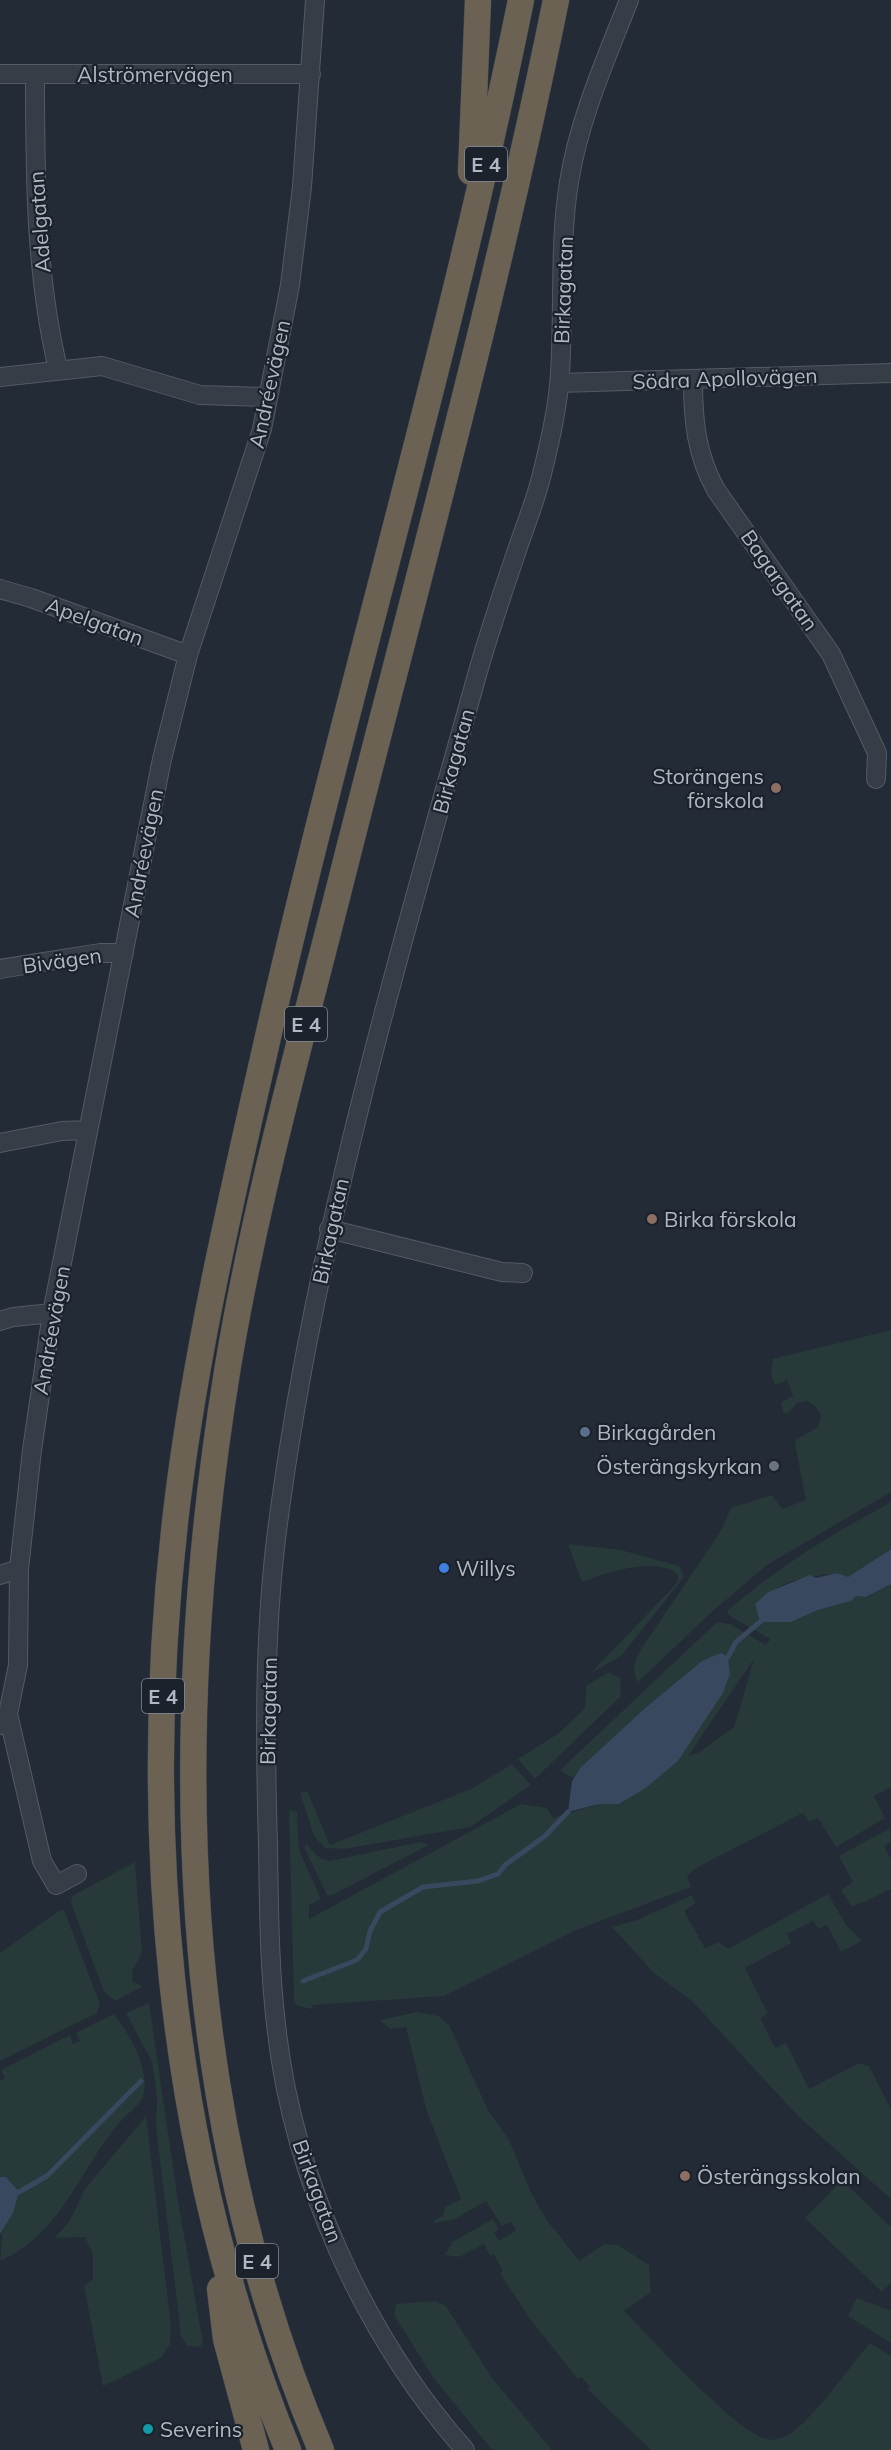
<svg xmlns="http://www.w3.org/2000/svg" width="891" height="2450" viewBox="0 0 891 2450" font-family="Mulish,sans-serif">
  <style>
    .green { fill: #273939; fill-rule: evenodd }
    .water { fill: #39485e }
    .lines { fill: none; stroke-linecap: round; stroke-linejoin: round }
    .stream { stroke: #39485e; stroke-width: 5 }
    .minor-casing { stroke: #535b64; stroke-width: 20 }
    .highway-casing { stroke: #404851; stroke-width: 27 }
    .minor { stroke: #363d46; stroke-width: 18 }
    .highway { stroke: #6c6253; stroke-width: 26 }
    .education-dot { fill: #8d6e63; stroke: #1b222b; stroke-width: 2 }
    .service-dot { fill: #5c6f8a; stroke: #1b222b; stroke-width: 2 }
    .worship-dot { fill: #6b7280; stroke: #1b222b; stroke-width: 2 }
    .shop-dot { fill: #3f7fe0; stroke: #1b222b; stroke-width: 2 }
    .culture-dot { fill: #0f9aa8; stroke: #1b222b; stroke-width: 2 }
    .labels { text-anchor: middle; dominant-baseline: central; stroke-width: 4.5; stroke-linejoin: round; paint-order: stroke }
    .shield { fill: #1b222b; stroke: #838b95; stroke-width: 1.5 }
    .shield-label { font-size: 20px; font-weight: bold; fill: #b0b8c3 }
    .street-label { font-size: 21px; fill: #b0b8c3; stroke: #1b222b }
    .poi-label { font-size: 21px; fill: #b0b8c3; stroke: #1b222b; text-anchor: start }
  </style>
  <rect width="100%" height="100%" fill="#222b36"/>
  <path class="green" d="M 891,1330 L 891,1492 L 767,1565 L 715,1609 L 638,1682 C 630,1668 636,1659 643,1646 L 719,1534 L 731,1508 L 772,1495 L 782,1509 L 806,1500 L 795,1444 L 796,1440 L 818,1427 L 821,1415 L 814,1405 L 807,1401 L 797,1403 L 787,1414 L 783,1412 L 781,1402 L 793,1396 L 787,1380 L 775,1385 L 771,1374 L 773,1359 Z
    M 891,1502 L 891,1549 L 848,1577 L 827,1574 L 792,1581 L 768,1592 L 755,1604 L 760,1622 L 791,1622 L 818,1610 L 851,1601 L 856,1596 L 867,1597 L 891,1584 L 891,1787 L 874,1796 L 885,1818 L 836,1847 L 818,1818 L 809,1822 L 803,1813 L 696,1868 L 687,1876 L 691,1887 L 576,1930 L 444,1996 L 313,2005 L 312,2009 L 298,2006 L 294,2001 L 289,1810 L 297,1812 L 299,1850 L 321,1899 L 309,1905 L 309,1919 L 521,1804 L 547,1808 L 553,1818 L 599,1804 L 619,1804 L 646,1788 L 678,1761 L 723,1693 L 702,1661 L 645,1708 L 580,1768 L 573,1778 L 560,1770 L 717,1622 L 730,1624 L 766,1645 L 770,1639 L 728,1615 L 727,1611 C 778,1567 832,1534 891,1502 ZM 754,1659 L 734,1727 L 698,1753 L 688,1756 Z
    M 568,1544 L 621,1550 L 679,1566 L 684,1577 L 622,1655 L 590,1674 L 677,1583 L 678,1575 C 657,1555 605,1573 582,1582 Z
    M 609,1672 L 620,1678 L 621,1696 L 535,1779 L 518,1759 L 559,1733 L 585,1708 L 586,1686 Z
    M 512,1764 L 531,1785 L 470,1827 L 344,1849 L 325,1848 L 314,1836 L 300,1793 L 307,1791 L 330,1845 L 471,1789 Z
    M 890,1828 L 891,1842 L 884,1846 L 891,1859 L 891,1889 L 852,1907 L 841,1890 L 853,1882 L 839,1856 Z
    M 421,1842 L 429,1845 L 332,1895 L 327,1895 L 324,1889 L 304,1847 L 306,1844 L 320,1858 L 329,1861 Z
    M 135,1862 L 142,1952 L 132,1972 L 133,1982 L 143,1986 L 115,2001 L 104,1992 L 71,1903 L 72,1896 Z
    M 828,1894 L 846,1925 L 862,1941 L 841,1952 L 827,1925 L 818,1929 L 813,1921 L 787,1934 L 791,1943 L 745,1968 L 768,2013 L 760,2018 L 775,2048 L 786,2043 L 809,2089 L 859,2063 L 869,2066 L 891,2109 L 891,2199 L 797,2115 L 692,2001 L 654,1973 L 612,1927 L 637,1920 L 692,1895 L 696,1903 L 684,1911 L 705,1948 L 719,1942 L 728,1949 Z
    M 60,1910 L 64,1910 L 100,2004 L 97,2013 L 0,2061 L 0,1953 Z
    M 149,2003 L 178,2201 L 203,2343 L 200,2347 L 187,2346 L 181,2336 L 156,2127 L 157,2097 L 152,2062 L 126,2013 Z
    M 417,2012 L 439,2016 L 449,2025 L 488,2110 L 509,2140 L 532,2195 L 547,2220 L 579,2261 L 604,2244 L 618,2245 L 649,2265 L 651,2292 L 624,2311 C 652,2339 734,2430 766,2439 C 774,2441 782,2438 788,2435 C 811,2422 851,2365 870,2343 L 891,2356 L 891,2450 L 651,2450 L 587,2389 L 590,2386 L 581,2377 L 578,2379 L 530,2319 L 500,2273 L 503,2271 L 494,2254 L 490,2256 L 484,2244 L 459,2257 L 445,2255 L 452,2242 L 493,2219 L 499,2229 L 494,2232 L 499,2241 L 516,2230 L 511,2222 L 502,2226 L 486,2201 L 455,2219 L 434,2223 L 434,2220 L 443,2216 L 445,2207 L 461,2199 L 426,2109 L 406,2027 L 390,2029 L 380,2020 Z
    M 114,2014 C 129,2033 149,2068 144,2093 C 141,2106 129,2111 121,2121 C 79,2169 63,2233 0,2261 L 6,2177 L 0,2177 L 0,2081 L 5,2078 L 1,2070 L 70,2035 L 73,2044 L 80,2041 L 76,2033 Z
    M 146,2116 L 171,2326 L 170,2344 L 161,2358 L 103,2386 L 84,2286 L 93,2279 L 93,2255 L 85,2237 L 54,2238 L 69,2222 L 85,2189 Z
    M 842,2180 L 891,2227 L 891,2283 L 882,2292 L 805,2218 Z
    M 857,2298 L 891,2311 L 891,2343 L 848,2316 Z
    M 436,2301 L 446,2306 L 492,2378 L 552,2450 L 492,2450 L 432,2376 L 394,2315 L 396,2304 Z"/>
  <path class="water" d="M 891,1549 L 891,1584 L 866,1597 L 856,1596 L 851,1601 L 818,1610 L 791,1622 L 760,1622 L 755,1604 L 768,1592 L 810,1575 L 816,1578 L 837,1573 L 848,1577 Z
    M 721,1653 L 728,1657 L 730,1674 L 723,1693 L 678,1761 L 646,1788 L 619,1804 L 599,1804 L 568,1812 L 572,1781 L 580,1768 L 645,1708 L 702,1661 Z
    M 0,2177 L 6,2177 L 19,2192 L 13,2213 L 0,2234 Z"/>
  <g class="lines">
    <path class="stream" d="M 728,1657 L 736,1642 L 760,1622
      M 303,1981 L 357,1960 L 366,1949 L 370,1931 L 380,1912 L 423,1887 L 478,1881 L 498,1874 L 505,1865 L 545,1836 L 568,1812
      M 19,2192 L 47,2176 L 141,2081"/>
    <g class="minor-casing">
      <path id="minor" d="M 0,74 L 311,74
        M 35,74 C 35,172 35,273 58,369
        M 0,377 L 102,366 L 200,395 L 268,397
        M 693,380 C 693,420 696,454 716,490 L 831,654 L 877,753 L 876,779
        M 560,383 L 891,373
        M 0,589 L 31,598 L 188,655
        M 0,969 L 100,953 L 124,953
        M 0,1143 L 62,1131 L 88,1130
        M 329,1229 L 502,1272 L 523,1273
        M 0,1321 L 13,1317 L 52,1313
        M 0,1575 L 19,1569
        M 8,1714 L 42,1861 L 56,1885 L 77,1874
        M 0,1725 L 8,1714 L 18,1665 L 19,1569 L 32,1450 L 52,1313 L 162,759 L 188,655 L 262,429 L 290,285 L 302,187 L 315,0
        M 465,2450 C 364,2336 292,2176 276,2024 C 269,1965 269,1905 268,1845 C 265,1744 264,1640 276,1539 C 312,1251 394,972 472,693 C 484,648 499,603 514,559 C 523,531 535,503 542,474 C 550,441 558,407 560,373 C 564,309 559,245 569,182 C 579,119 606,59 629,0"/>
    </g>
    <g class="highway-casing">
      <path id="highway" d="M 471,172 L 478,0
        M 220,2289 L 226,2339 L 256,2450
        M 288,2450 C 166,2152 138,1815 178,1497 C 198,1338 235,1183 270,1028 C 349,684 451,346 521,0
        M 321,2450 C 177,2111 169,1731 227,1372 C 254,1207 300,1044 341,881 C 415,588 496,296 556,0"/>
    </g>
    <use href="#minor" class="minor"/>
    <use href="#highway" class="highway"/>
  </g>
  <g class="education-dot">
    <circle cx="776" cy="788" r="6"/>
    <circle cx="652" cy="1219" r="6"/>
    <circle cx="685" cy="2176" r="6"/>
  </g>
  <circle class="service-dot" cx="585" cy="1432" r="6"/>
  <circle class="worship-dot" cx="774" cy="1466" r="6"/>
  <circle class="shop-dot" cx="444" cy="1568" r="6"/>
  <circle class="culture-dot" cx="148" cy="2429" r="6"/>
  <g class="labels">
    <g class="shield">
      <rect x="465" y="147" width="42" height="34" rx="4.5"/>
      <rect x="285" y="1007" width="42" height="34" rx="4.5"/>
      <rect x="142" y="1679" width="42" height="34" rx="4.5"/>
      <rect x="236" y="2244" width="42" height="34" rx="4.5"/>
    </g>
    <g class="shield-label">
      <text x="486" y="164">E 4</text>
      <text x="306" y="1024">E 4</text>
      <text x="163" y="1696">E 4</text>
      <text x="257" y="2261">E 4</text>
    </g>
    <g class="street-label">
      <text x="155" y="74">Alströmervägen</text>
      <text transform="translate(39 222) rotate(-94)">Adelgatan</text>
      <text transform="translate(563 290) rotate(-88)">Birkagatan</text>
      <text transform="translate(725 378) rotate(-2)">Södra Apollovägen</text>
      <text transform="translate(269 384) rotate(-78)">Andréevägen</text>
      <text transform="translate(780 580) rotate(55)">Bagargatan</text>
      <text transform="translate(95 621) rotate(20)">Apelgatan</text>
      <text transform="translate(453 761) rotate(-75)">Birkagatan</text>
      <text transform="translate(143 853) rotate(-79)">Andréevägen</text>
      <text transform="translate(62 960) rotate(-8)">Bivägen</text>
      <text transform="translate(330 1231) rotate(-78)">Birkagatan</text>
      <text transform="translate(51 1330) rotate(-80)">Andréevägen</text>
      <text transform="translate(268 1711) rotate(-89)">Birkagatan</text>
      <text transform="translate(318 2191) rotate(70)">Birkagatan</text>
    </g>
    <g class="poi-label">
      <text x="764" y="776" text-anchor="end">Storängens<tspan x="764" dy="24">förskola</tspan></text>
      <text x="664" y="1219">Birka förskola</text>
      <text x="597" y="1432">Birkagården</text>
      <text x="762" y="1466" text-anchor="end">Österängskyrkan</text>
      <text x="456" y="1568">Willys</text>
      <text x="697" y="2176">Österängsskolan</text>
      <text x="160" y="2429">Severins</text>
    </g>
  </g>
</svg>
